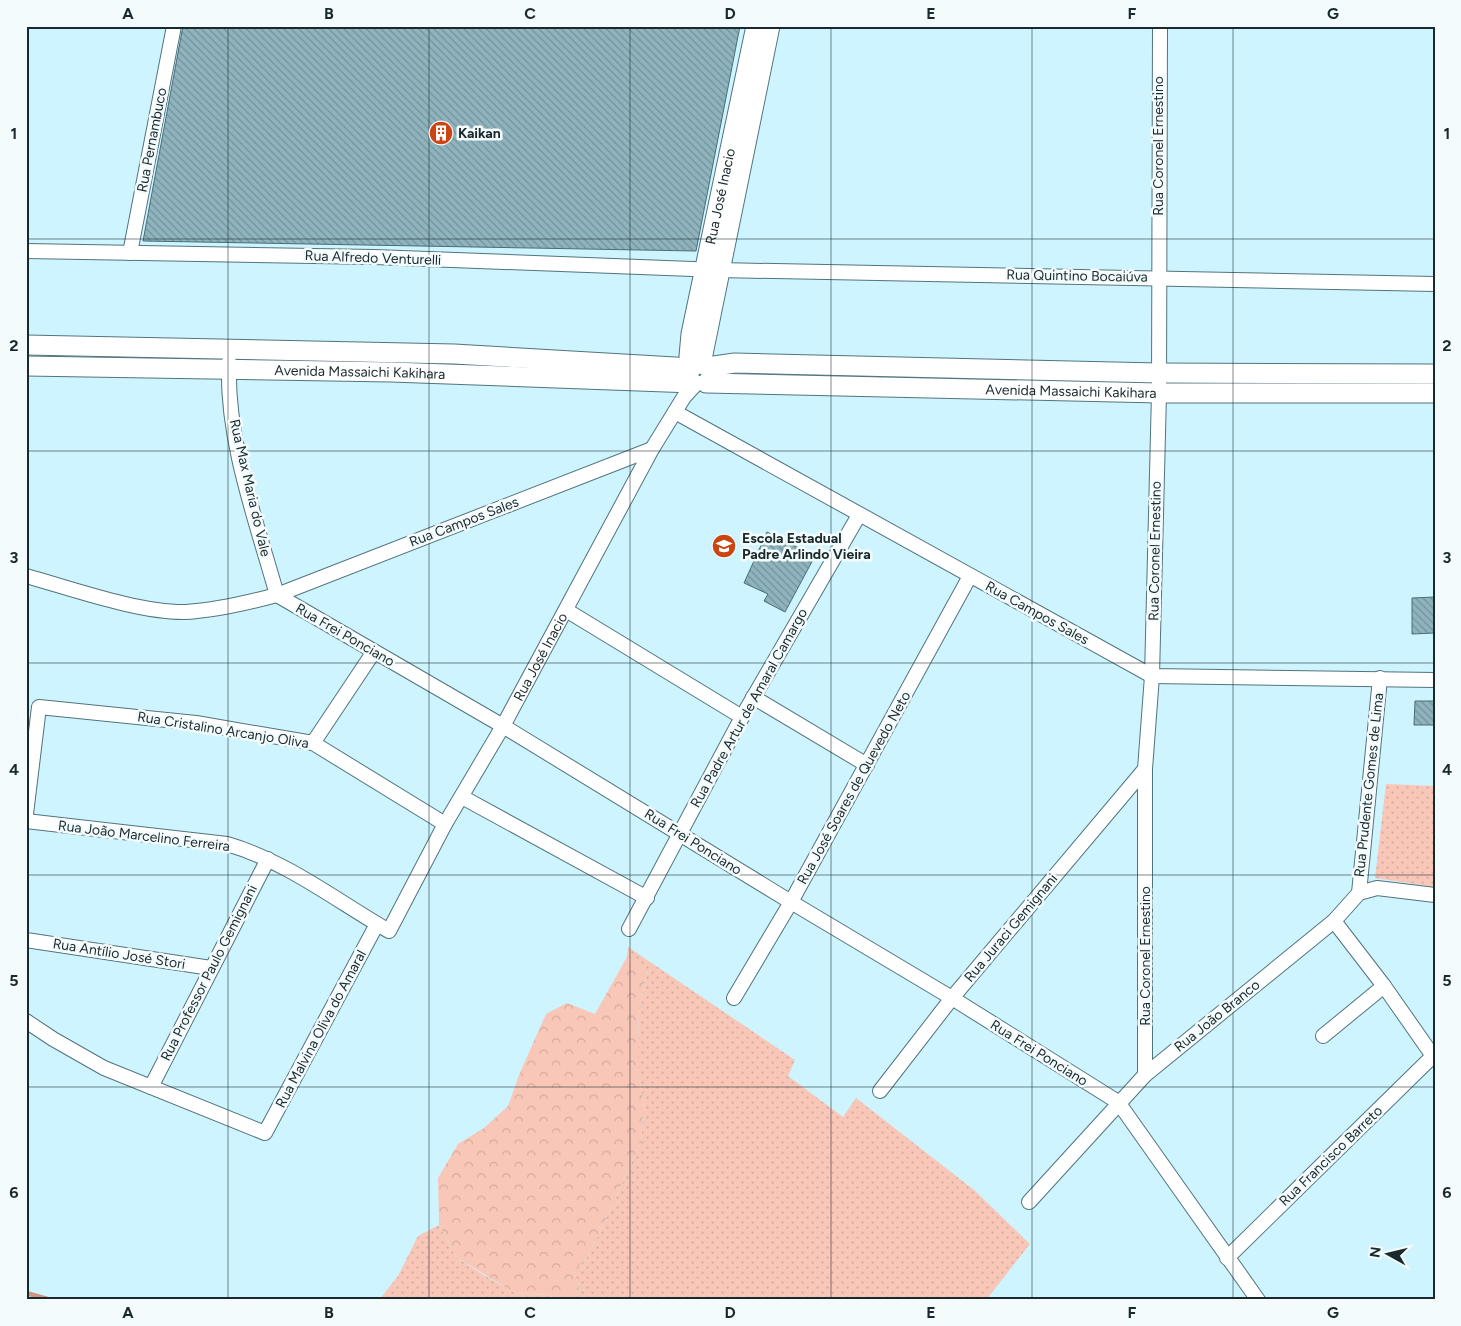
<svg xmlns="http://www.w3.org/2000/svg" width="1461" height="1326" viewBox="0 0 1461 1326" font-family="Figtree,sans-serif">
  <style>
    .grass { fill: url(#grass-dots) }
    .forest { fill: url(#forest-crowns) }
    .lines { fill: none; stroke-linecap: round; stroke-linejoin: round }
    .stream { stroke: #d29380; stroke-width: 4.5 }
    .building { fill: url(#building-back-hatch); stroke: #4a6e76 }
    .street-casing { stroke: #51747d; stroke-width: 16 }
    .secondary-casing { stroke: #51747d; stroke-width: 21 }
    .street { stroke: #fff; stroke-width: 14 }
    .secondary { stroke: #fff; stroke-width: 19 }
    .grid { fill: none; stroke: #1a292d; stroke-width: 1; stroke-opacity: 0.55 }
    .labels { text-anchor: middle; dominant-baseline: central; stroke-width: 5; stroke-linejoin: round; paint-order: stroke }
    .poi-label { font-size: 14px; font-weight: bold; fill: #1a292d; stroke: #f4fbfd; text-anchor: start }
    .street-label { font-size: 14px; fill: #1a292d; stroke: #f4fbfd }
    .neatline { fill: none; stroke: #1a292d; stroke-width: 2 }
    .grid-label { font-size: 16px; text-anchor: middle; font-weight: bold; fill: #1a292d }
  </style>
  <defs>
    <pattern id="grass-dots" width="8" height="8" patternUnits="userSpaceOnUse" patternTransform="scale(1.25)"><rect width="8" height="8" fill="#f8c7b8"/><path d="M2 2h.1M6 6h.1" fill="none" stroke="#d4ab9e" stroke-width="1.8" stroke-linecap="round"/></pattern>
    <pattern id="forest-crowns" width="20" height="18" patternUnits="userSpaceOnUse" patternTransform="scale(1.25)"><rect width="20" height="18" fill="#f8c7b8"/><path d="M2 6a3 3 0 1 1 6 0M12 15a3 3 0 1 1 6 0" fill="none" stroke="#d4ab9e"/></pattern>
    <pattern id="building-back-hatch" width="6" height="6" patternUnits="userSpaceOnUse" patternTransform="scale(1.25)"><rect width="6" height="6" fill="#8fb4be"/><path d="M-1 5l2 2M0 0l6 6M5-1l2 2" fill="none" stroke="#74929b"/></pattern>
  </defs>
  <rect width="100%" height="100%" fill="#cdf4ff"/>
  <path class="grass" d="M 1386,784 L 1435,786 L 1435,887 L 1375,878 Z
    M 628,947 L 795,1060 L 788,1076 L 843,1117 L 856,1098 L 974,1190 L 1030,1244 L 986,1300 L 564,1300 L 579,1290 L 574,1270 L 589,1255 L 641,1142 L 644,1101 L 638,1076 L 638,1041 L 639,1014 L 647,972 L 627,957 Z
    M 439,1225 L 456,1257 L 482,1274 L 515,1293 L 547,1295 L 560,1300 L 379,1300 L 398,1276 L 418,1236 Z"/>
  <path class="forest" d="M 627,957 L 647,971 L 639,1014 L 638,1041 L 638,1076 L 644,1101 L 641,1142 L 589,1255 L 574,1270 L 579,1290 L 564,1300 L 547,1295 L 515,1293 L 456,1257 L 439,1225 L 438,1178 L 458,1144 L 484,1128 L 508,1106 L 519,1075 L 546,1014 L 567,1003 L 595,1014 Z"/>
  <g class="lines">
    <path class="stream" d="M 26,1293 L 51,1300"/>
  </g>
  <path class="building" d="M 183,26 L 740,26 L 696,251 L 143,241 Z
    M 767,532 L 815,556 L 785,612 L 764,601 L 768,594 L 744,583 Z
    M 1435,597 L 1435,633 L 1412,634 L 1412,598 Z
    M 1415,701 L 1435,701 L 1435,725 L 1414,725 Z"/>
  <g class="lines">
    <g class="street-casing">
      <g id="street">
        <path d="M 26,251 L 374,257 L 719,270 L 1435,284"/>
        <path d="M 130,253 L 174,26"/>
        <path d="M 229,362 C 226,440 256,520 277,595"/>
        <path d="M 675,412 L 1152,676 L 1435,680"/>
        <path d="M 26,576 C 73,589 140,613 186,612 C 218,610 247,603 277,595 L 652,449"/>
        <path d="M 277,595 L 503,726 L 791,902 L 952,998 L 1118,1102 L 1258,1300"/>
        <path d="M 566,610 L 742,717"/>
        <path d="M 753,697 L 867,765"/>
        <path d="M 313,743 L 373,653"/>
        <path d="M 462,797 L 647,898"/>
        <path d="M 26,814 L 39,707 L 196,723 L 313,743 L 445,824"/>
        <path id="s1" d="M 26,821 L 227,844 C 286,861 337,901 389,931 L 445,824 L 503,726 L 652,449 L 684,397 L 696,384"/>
        <path d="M 1359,893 L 1380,678"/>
        <path d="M 1334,921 L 1384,986 L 1433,1056"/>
        <path d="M 629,929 L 742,717 L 859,515"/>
        <path d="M 26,940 L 211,968"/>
        <path d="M 734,998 L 791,902 L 970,576"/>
        <path d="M 26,1021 L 53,1039 L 104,1068 L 265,1133 L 377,924"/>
        <path d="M 1323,1036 L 1384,986"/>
        <path d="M 1145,1075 L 1145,769 L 1152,676 L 1159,393 L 1160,26"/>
        <path d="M 151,1087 L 268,859"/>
        <path d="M 880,1091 L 952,998 L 1145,769"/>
        <path d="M 1029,1202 L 1145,1075 L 1334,921 L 1359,893 L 1377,888 L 1435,895"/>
        <path d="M 1227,1258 L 1435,1054"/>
      </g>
    </g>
    <g class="secondary-casing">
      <g id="secondary">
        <path d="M 26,345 L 454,354 L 692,368"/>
        <path d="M 701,364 L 770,26"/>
        <path id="s2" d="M 26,366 L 391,372 L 693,383"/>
        <path id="s3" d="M 694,366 L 689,356 L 691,334 L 756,26"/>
        <path d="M 707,367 L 735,363 L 1158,373 L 1435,374"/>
        <path id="s4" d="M 706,383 L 1159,393 L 1435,393"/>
      </g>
    </g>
    <use href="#street" class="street"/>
    <use href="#secondary" class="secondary"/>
  </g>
  <path class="grid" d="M 228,26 L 228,1300M 429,26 L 429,1300M 630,26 L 630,1300M 831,26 L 831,1300M 1032,26 L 1032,1300M 1233,26 L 1233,1300M 26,239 L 1435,239M 26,451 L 1435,451M 26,663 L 1435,663M 26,875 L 1435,875M 26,1087 L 1435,1087"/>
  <defs>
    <g id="building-disc" transform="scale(1.25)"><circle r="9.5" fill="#cb4412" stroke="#f4fbfd"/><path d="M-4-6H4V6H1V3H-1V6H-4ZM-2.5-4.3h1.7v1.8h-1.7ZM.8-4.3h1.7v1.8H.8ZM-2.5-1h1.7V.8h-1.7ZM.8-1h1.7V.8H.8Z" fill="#fff"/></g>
    <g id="school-disc" transform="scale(1.25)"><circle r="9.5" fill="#cb4412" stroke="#f4fbfd"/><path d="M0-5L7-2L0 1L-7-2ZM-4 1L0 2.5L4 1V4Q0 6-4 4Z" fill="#fff"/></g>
  </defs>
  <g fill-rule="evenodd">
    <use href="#building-disc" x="441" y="133"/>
    <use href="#school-disc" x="724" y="546"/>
  </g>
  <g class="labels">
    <g class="poi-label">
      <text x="458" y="133">Kaikan</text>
      <text x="742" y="538">Escola Estadual<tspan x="742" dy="16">Padre Arlindo Vieira</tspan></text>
    </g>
    <g class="street-label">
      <text transform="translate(152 140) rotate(-79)">Rua Pernambuco</text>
      <text transform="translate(1158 146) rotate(-90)">Rua Coronel Ernestino</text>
      <text stroke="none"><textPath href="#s3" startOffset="174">Rua José Inacio</textPath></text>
      <text transform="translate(373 258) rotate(2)">Rua Alfredo Venturelli</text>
      <text transform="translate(1077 276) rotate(1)">Rua Quintino Bocaiúva</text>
      <text stroke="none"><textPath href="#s2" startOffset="334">Avenida Massaichi Kakihara</textPath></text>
      <text stroke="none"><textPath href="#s4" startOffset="365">Avenida Massaichi Kakihara</textPath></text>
      <text transform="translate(250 488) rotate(77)">Rua Max Maria do Vale</text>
      <text transform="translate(464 522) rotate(-21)">Rua Campos Sales</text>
      <text transform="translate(1155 551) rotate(-89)">Rua Coronel Ernestino</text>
      <text transform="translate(1037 613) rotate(29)">Rua Campos Sales</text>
      <text transform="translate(345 635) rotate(30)">Rua Frei Ponciano</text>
      <text stroke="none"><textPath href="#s1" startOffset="700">Rua José Inacio</textPath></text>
      <text transform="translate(749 708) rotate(-61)">Rua Padre Artur de Amaral Camargo</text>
      <text transform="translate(223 730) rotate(9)">Rua Cristalino Arcanjo Oliva</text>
      <text transform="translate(1369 785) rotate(-84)">Rua Prudente Gomes de Lima</text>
      <text transform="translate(854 788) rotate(-61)">Rua José Soares de Quevedo Neto</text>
      <text transform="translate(144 836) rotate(7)">Rua João Marcelino Ferreira</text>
      <text transform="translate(693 842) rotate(32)">Rua Frei Ponciano</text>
      <text transform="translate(1011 928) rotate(-50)">Rua Juraci Gemignani</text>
      <text transform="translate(119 954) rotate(9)">Rua Antílio José Stori</text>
      <text transform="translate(1145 956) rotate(-90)">Rua Coronel Ernestino</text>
      <text transform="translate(209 973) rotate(-63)">Rua Professor Paulo Gemignani</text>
      <text transform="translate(1217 1016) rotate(-39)">Rua João Branco</text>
      <text transform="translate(321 1029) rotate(-62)">Rua Malvina Oliva do Amaral</text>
      <text transform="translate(1039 1053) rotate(32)">Rua Frei Ponciano</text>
      <text transform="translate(1331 1156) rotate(-44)">Rua Francisco Barreto</text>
    </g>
  </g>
  <rect width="1461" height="1326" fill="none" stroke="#f4fbfd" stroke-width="55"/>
  <g transform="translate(1388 1254) rotate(278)" stroke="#f4fbfd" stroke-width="4" paint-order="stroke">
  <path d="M0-4L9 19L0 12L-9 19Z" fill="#1a292d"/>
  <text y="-8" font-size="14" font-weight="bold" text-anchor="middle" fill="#1a292d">N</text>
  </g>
  <rect x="28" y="28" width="1406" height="1270" class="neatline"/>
  <g class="grid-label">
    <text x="128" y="19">A</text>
    <text x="329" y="19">B</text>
    <text x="530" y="19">C</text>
    <text x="730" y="19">D</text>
    <text x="931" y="19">E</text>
    <text x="1132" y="19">F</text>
    <text x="1333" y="19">G</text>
    <text x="14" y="139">1</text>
    <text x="1447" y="139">1</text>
    <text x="14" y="351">2</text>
    <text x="1447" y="351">2</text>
    <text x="14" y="563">3</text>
    <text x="1447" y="563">3</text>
    <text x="14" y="775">4</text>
    <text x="1447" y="775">4</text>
    <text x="14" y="986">5</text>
    <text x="1447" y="986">5</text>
    <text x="14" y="1198">6</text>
    <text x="1447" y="1198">6</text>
    <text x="128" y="1318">A</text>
    <text x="329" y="1318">B</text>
    <text x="530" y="1318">C</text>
    <text x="730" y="1318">D</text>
    <text x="931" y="1318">E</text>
    <text x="1132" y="1318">F</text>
    <text x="1333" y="1318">G</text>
  </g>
</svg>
